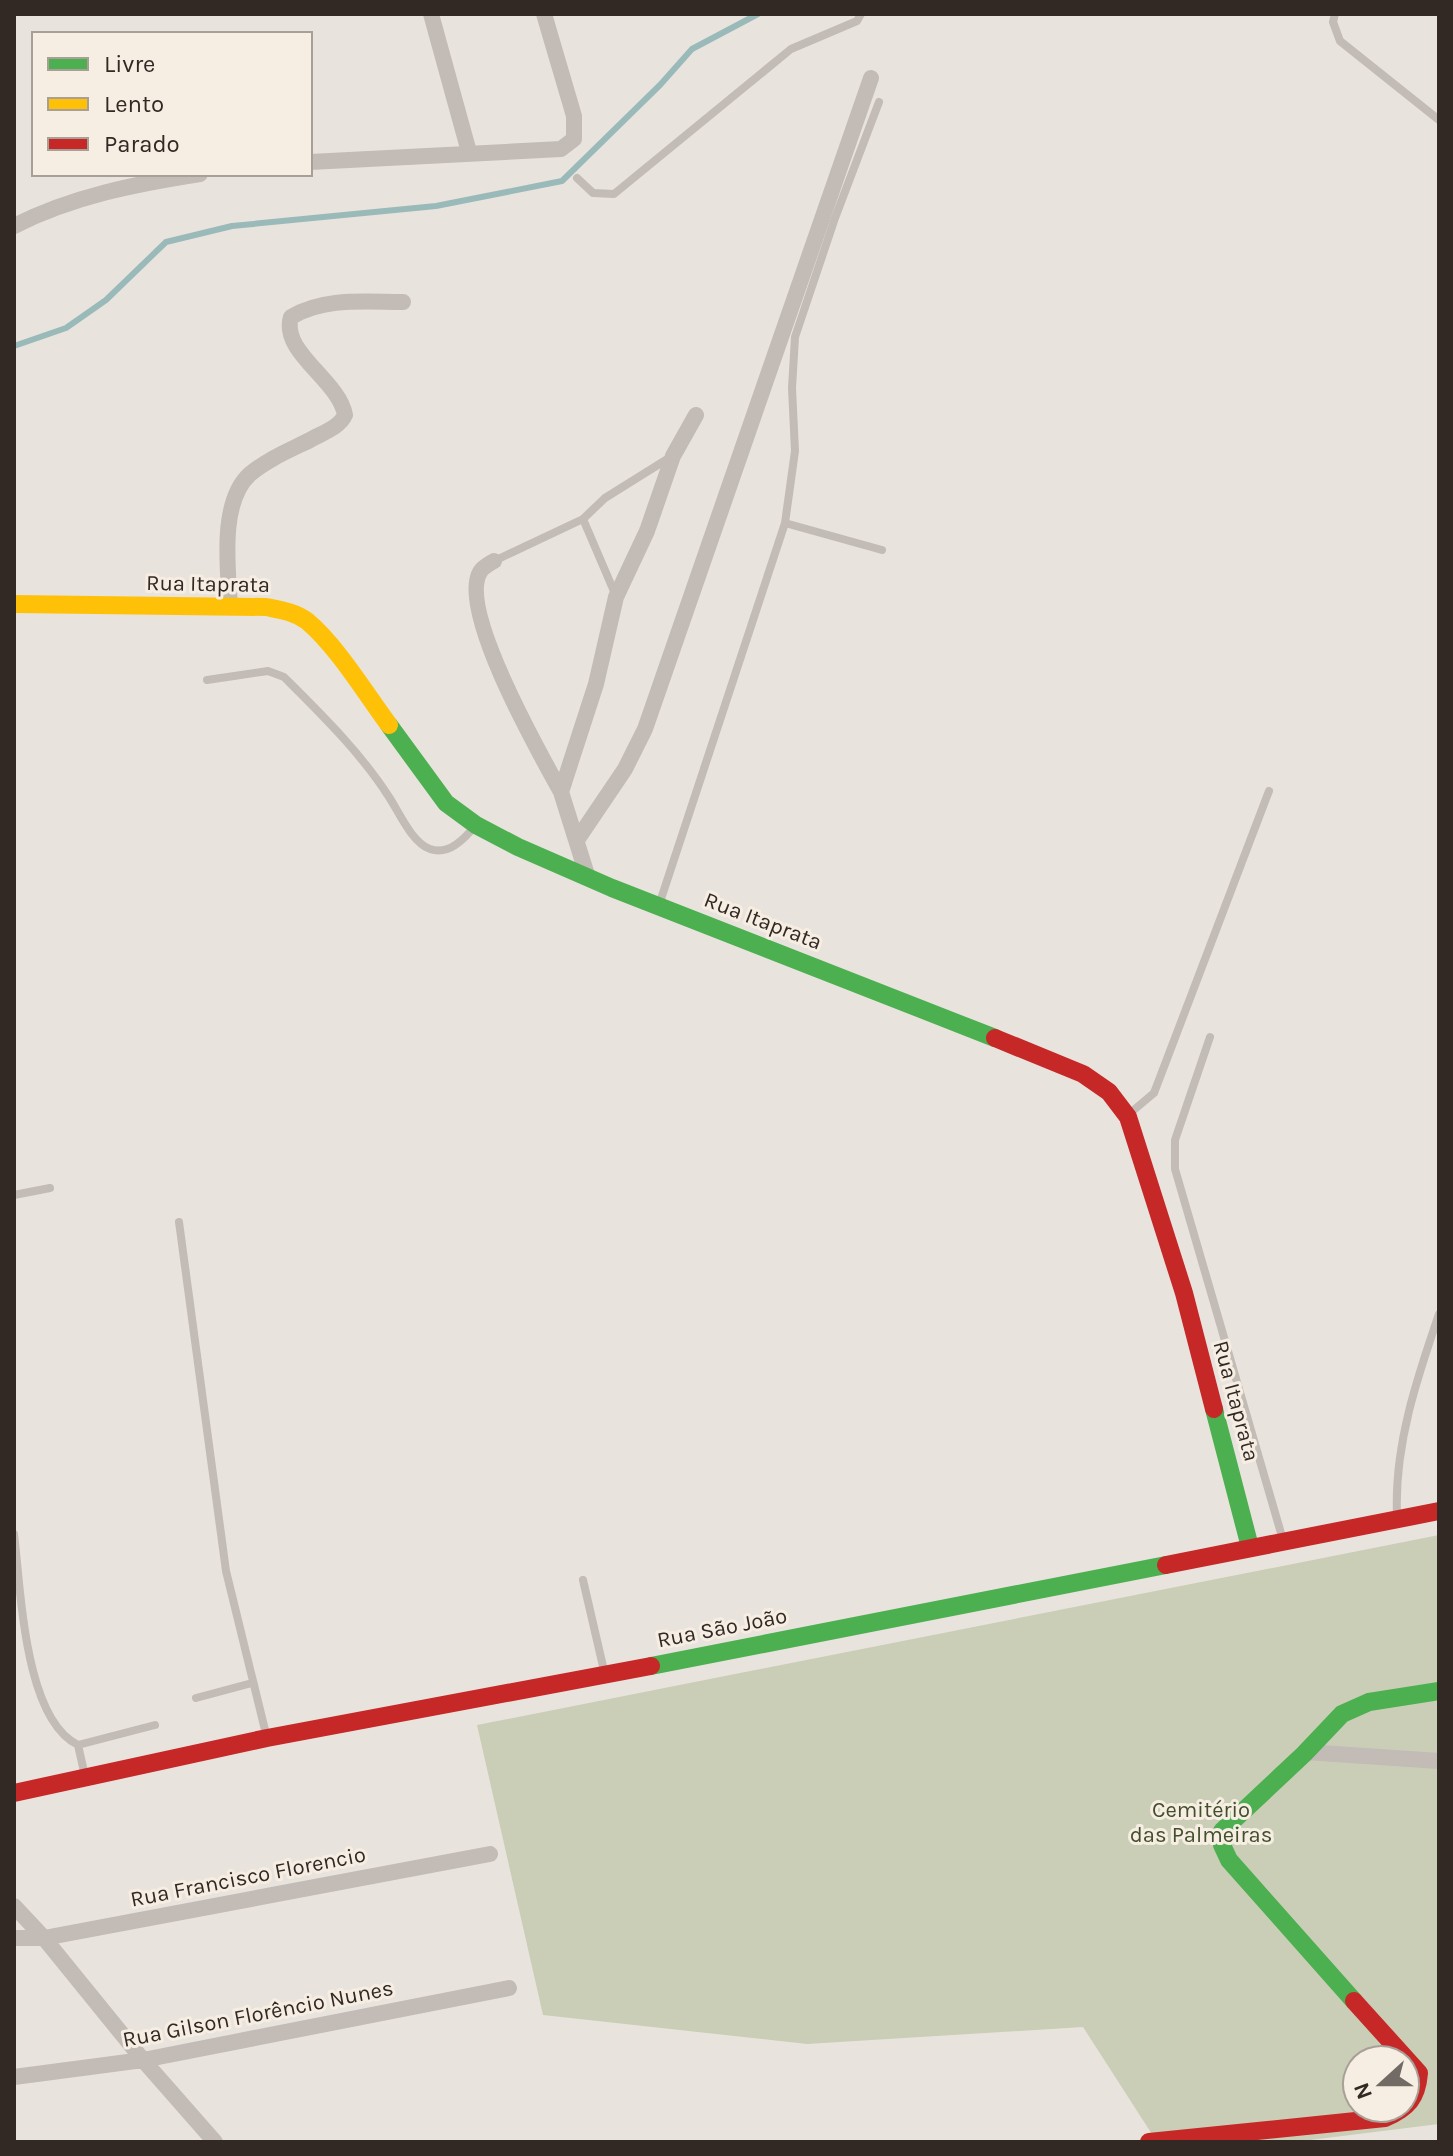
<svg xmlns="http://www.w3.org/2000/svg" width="1453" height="2156" viewBox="0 0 1453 2156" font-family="Karla,sans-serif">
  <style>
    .green { fill: #caceb7; fill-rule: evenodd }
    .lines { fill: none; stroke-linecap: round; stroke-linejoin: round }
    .stream { stroke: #9abab9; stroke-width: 6 }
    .lane { stroke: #c2bbb6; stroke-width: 8 }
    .street { stroke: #c2bbb6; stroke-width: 16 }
    .fast { stroke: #4caf50; stroke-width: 18 }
    .slow { stroke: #ffc107; stroke-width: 18 }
    .jam { stroke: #c62828; stroke-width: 18 }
    .labels { text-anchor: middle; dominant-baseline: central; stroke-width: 6; stroke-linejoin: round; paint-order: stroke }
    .street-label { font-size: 22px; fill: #322925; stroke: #f7eee3 }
    .park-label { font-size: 22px; fill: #424f2b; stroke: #f7eee3 }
  </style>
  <rect width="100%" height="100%" fill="#e9e3dd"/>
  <path class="green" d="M 1439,1535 L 1439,2124 L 1294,2142 L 1157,2142 L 1083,2027 L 807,2044 L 543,2015 L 477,1725 ZM 1357,2060 L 1405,2060 L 1405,2108 L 1357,2108 Z"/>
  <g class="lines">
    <path class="stream" d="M 14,346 L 66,328 L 106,300 L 166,242 L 232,226 L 436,206 L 562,181 L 660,85 L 692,49 L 758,14"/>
    <path class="lane" d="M 1335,14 L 1333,22 L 1340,41 L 1439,120
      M 577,178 L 593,193 L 614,194 L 791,49 L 857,21 L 861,14
      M 583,519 L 616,596
      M 785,523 L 882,550
      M 494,561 L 583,519 L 605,498 L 669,458
      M 207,680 L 268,671 L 284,677 C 321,714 361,753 389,797 C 399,812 412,843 430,849 C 449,856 465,838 476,825
      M 659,905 L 785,523 L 795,451 L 792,388 L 795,337 L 835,218 L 879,102
      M 1210,1037 L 1175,1140 L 1175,1169 L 1283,1540
      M 1129,1114 L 1154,1093 L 1269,791
      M 14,1195 L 50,1188
      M 179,1222 L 226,1571 L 267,1738
      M 1397,1515 C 1394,1446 1417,1378 1439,1314
      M 14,1534 C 21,1589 24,1719 78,1745 L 155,1725
      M 583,1580 L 605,1675
      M 196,1698 L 252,1683
      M 78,1745 L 85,1776"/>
    <path class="street" d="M 431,14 L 469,152
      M 310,162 L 561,149 L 574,139 L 574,116 L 544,14
      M 14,226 C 73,196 136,184 200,174
      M 494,561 C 489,564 483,567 480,572 C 458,610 540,754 561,792
      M 230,607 C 228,569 219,502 250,474 C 268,459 290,450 310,440 C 322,433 339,428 345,415 C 339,380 280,352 291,317 C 324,297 365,302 403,302
      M 577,840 L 625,769 L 645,729 L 871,78
      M 588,878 L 561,792 L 596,684 L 616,597 L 647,531 L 673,456 L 696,415
      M 1306,1752 L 1439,1761
      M 14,1906 L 44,1938 L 143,2060 L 215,2142
      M 14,1938 L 44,1938 L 490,1854
      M 14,2077 L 143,2060 L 509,1988"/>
    <path class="fast" d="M 389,725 L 446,803 L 476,825 L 518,847 L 612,888 L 995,1038
      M 1214,1409 L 1250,1547
      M 651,1666 L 1166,1565
      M 1354,2001 L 1229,1860 L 1222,1845 L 1222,1831 L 1304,1754 L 1342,1714 L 1369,1702 L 1439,1691"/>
    <path class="slow" d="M 14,604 L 266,607 C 281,610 295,612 307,621 C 337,646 366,694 389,725"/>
    <path class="jam" d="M 995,1038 L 1083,1074 L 1109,1092 L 1128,1117 L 1184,1293 L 1214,1409
      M 1166,1565 L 1439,1511
      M 14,1793 L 267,1738 L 651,1666
      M 1149,2142 L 1385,2118 C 1408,2108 1417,2098 1419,2073 L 1354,2001"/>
  </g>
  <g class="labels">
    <g class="street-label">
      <text transform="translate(208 584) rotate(1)">Rua Itaprata</text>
      <text transform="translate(763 921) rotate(21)">Rua Itaprata</text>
      <text transform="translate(1236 1401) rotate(75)">Rua Itaprata</text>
      <text transform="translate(722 1628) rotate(-11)">Rua São João</text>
      <text transform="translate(248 1877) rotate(-11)">Rua Francisco Florencio</text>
      <text transform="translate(258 2014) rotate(-11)">Rua Gilson Florêncio Nunes</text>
    </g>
    <g class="park-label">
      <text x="1201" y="1810">Cemitério<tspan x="1201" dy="25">das Palmeiras</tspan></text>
    </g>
  </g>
  <rect width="1453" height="2156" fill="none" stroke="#322925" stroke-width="32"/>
  <rect x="32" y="32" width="280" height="144" fill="#f7eee3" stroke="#a89f97" stroke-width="2"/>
  <rect x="48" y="58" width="40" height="12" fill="#4caf50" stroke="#a89f97" stroke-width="2"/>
  <text x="104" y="72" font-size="24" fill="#322925">Livre</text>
  <rect x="48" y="98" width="40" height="12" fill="#ffc107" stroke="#a89f97" stroke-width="2"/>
  <text x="104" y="112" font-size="24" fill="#322925">Lento</text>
  <rect x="48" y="138" width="40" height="12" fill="#c62828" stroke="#a89f97" stroke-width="2"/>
  <text x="104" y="152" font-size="24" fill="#322925">Parado</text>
  <g transform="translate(1381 2084) rotate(249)"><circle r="38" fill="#f7eee3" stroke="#a89f97" stroke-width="2"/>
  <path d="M0-6L14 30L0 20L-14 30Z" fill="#726a65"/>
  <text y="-12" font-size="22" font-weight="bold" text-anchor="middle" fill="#322925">N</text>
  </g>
</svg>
